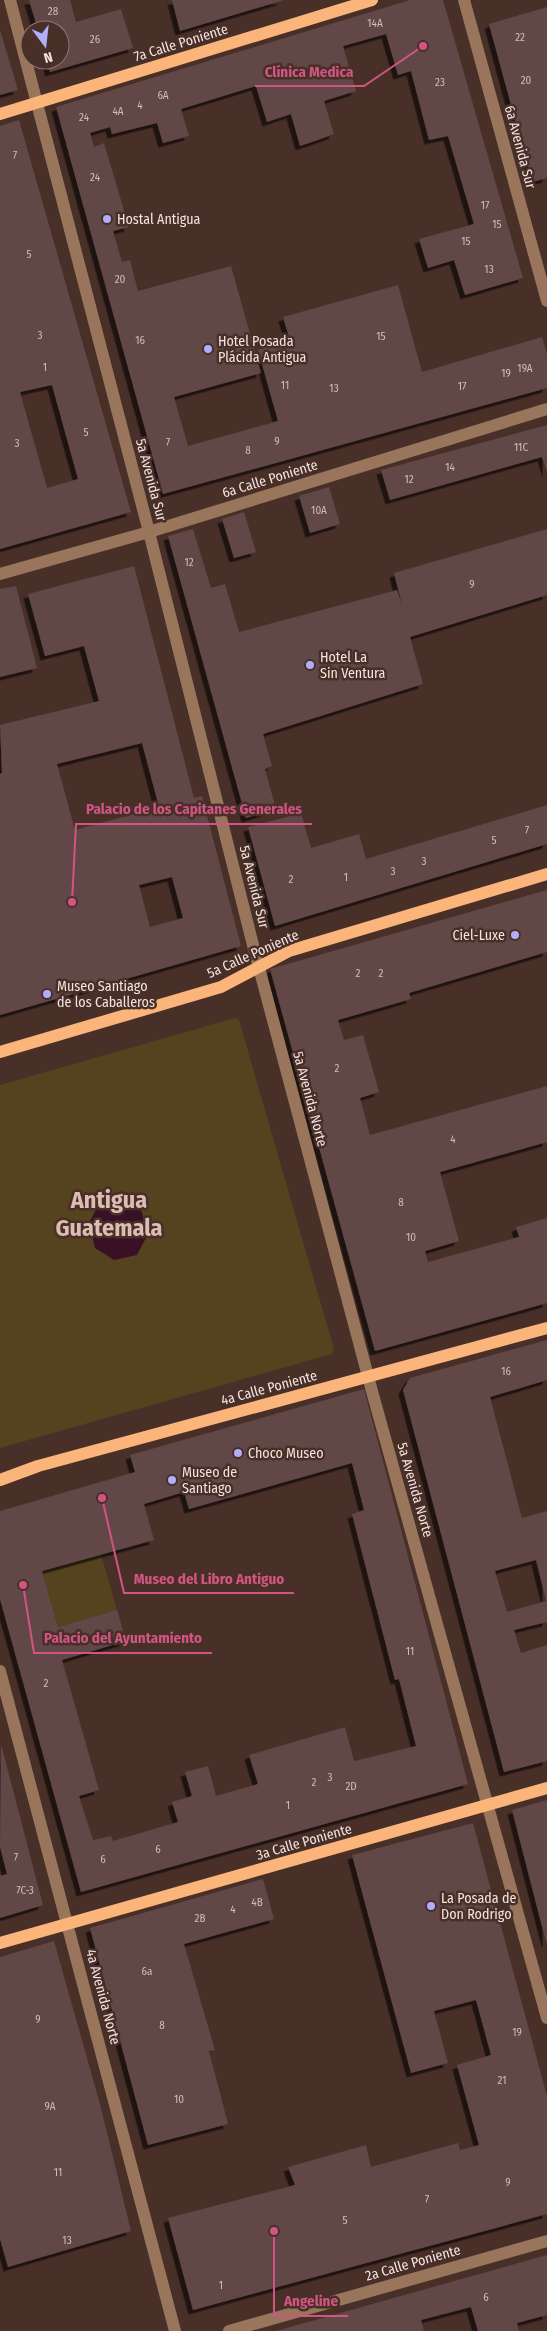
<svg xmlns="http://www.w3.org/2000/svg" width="547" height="2331" viewBox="0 0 547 2331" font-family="'Fira Sans Condensed',sans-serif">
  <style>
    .green { fill: #55421e }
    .water { fill: #391025 }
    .building { fill: #624647; fill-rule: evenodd; filter: url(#shadow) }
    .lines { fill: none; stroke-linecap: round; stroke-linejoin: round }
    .minor { stroke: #99765b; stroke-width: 12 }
    .major { stroke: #fbb47a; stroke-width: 12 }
    .poi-dot { fill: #b0aefa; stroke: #482f28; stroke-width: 2 }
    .labels { text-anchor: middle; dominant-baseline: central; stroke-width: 5; stroke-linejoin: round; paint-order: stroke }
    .number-label { font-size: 11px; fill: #d0bcb8 }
    .street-label { font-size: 14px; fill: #f4e3de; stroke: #482f28 }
    .poi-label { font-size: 14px; fill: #f4e3de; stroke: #482f28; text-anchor: start }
    .town-label { font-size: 24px; font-weight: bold; fill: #ddbcb3; stroke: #482f28 }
    .leader { fill: none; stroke: #d15582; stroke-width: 2 }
    .callout-dot { fill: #d15582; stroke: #482f28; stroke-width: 2 }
    .callout-label { font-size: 15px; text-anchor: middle; font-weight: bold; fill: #d15582; stroke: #482f28; stroke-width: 5; stroke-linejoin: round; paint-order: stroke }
  </style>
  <defs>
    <filter id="shadow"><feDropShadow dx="-4.5" dy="4.5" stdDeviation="0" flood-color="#0009"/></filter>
  </defs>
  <rect width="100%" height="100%" fill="#482f28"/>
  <path class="green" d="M 235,1018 L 239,1020 L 334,1349 L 332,1354 L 0,1448 L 0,1085 Z
    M 101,1554 L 117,1610 L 58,1627 L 42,1571 Z"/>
  <path class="water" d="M 123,1196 L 141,1209 L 148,1234 L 137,1255 L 114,1260 L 95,1248 L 89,1223 L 100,1202 Z"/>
  <path class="building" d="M 29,0 L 70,0 L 76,22 L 121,9 L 133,48 L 50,72 L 46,60 L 60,60 L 60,30 L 38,30 Z
    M 172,0 L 284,0 L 180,31 Z
    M 410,0 L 443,0 L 523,278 L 465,295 L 454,260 L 428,268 L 419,239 L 474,224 L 448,136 L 429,140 L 411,71 L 398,75 L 386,34 L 343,46 L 356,91 L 324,101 L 334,134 L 318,140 L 300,146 L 291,114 L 267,122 L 256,86 L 181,109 L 189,136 L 163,143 L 157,123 L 112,134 L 110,127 L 90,133 L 94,147 L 104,143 L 129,227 L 113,231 L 122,262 L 130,260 L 138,291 L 231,266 L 261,373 L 174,397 L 188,446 L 278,421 L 258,350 L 290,340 L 283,317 L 398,285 L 422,372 L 542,337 L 547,354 L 547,388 L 163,494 L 56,107 Z
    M 547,7 L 547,178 L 532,182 L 489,24 Z
    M 0,30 L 18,90 L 0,95 Z
    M 19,120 L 131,512 L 0,549 L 0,126 ZM 52,385 L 78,479 L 47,488 L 20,392 Z
    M 547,425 L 547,472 L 542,457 L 390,500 L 381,470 Z
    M 329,487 L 340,524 L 310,533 L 299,496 Z
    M 244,512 L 256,552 L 234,558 L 222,519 Z
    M 193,529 L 211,588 L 225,584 L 239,632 L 397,590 L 402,605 L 394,573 L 547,529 L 547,595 L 410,637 L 423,684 L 263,734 L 272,766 L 265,769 L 276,809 L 246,818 L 168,536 Z
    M 134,566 L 194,798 L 202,796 L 241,946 L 0,1015 L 0,774 L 2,773 L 0,725 L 99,701 L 84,646 L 45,656 L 28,594 ZM 142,743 L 159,807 L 75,830 L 57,764 ZM 172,877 L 183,918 L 150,927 L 139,885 Z
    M 16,586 L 37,668 L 0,677 L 0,589 Z
    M 547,805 L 547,844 L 275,926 L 248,827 L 301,813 L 311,848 L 359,834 L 366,859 Z
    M 547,890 L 547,952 L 409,993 L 411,999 L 338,1020 L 344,1040 L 363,1035 L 379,1092 L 360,1098 L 370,1135 L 547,1086 L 547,1142 L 440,1172 L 459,1241 L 425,1251 L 428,1262 L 519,1237 L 516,1227 L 547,1218 L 547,1303 L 375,1351 L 270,969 Z
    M 547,1340 L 547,1380 L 490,1397 L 522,1518 L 547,1511 L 547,1622 L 514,1630 L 521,1653 L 547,1645 L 547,1761 L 504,1772 L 403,1390 L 410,1378 ZM 536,1560 L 546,1601 L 507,1612 L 495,1571 Z
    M 364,1389 L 468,1784 L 81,1892 L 0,1599 L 0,1511 L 135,1472 L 130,1455 ZM 352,1463 L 364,1510 L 352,1514 L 395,1680 L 399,1679 L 416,1746 L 354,1761 L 345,1727 L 249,1755 L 258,1784 L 216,1796 L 208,1766 L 185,1772 L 192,1796 L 172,1802 L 178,1822 L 113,1841 L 111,1836 L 93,1840 L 79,1796 L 99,1790 L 62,1660 L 126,1641 L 117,1610 L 58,1627 L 42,1571 L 154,1540 L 144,1504 L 184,1492 L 189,1509 Z
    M 1,1744 L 43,1905 L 0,1918 L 0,1876 L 7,1874 L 0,1847 Z
    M 547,1800 L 547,1942 L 546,1942 L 512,1810 Z
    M 473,1823 L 547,2096 L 547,2214 L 193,2310 L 168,2218 L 295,2185 L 288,2167 L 366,2145 L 371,2167 L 458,2143 L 460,2150 L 479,2145 L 457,2065 L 491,2055 L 476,2000 L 434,2011 L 448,2063 L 411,2073 L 352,1855 Z
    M 263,1879 L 274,1919 L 184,1944 L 215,2050 L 209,2051 L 228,2124 L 148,2145 L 90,1928 Z
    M 54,1941 L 100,2104 L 131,2231 L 8,2267 L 0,2239 L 0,1957 Z
    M 547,2255 L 547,2315 L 517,2323 L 519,2331 L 478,2331 L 471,2307 L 421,2320 L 424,2331 L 276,2331 Z"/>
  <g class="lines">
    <path class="minor" d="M 10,0 L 149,532 L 254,949 L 373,1395 L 547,2018
      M 464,0 L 547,301
      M 0,574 L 149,532 L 547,409
      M 0,1671 L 175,2331
      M 229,2331 L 547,2241"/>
    <path class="major" d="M 0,114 L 372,0
      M 0,1052 L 221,987 L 289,951 L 547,874
      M 0,1480 L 38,1466 L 547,1328
      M 0,1943 L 547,1788"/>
  </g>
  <g class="poi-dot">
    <circle cx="107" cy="219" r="5"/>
    <circle cx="208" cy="349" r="5"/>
    <circle cx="310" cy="665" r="5"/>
    <circle cx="515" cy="935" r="5"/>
    <circle cx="47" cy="994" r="5"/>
    <circle cx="238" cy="1453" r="5"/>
    <circle cx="172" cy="1480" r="5"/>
    <circle cx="431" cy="1906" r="5"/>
  </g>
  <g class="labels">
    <g class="number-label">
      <text x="53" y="11">28</text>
      <text x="375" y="23">14A</text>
      <text x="520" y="37">22</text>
      <text x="95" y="39">26</text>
      <text x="526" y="80">20</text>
      <text x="440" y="82">23</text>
      <text x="163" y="95">6A</text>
      <text x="140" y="105">4</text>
      <text x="118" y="111">4A</text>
      <text x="84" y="117">24</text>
      <text x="15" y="155">7</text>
      <text x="95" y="177">24</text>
      <text x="485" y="205">17</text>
      <text x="497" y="224">15</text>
      <text x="466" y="241">15</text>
      <text x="29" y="254">5</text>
      <text x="489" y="269">13</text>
      <text x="120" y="279">20</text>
      <text x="40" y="335">3</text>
      <text x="381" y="336">15</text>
      <text x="140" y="340">16</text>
      <text x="45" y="367">1</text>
      <text x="525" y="368">19A</text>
      <text x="506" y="373">19</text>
      <text x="285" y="385">11</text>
      <text x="462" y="386">17</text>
      <text x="334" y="388">13</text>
      <text x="86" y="432">5</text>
      <text x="277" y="441">9</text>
      <text x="168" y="442">7</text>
      <text x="17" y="443">3</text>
      <text x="521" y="447">11C</text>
      <text x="248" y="450">8</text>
      <text x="450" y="467">14</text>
      <text x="409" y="479">12</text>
      <text x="319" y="510">10A</text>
      <text x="189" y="562">12</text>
      <text x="472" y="584">9</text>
      <text x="527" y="830">7</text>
      <text x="494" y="840">5</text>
      <text x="424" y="861">3</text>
      <text x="393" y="871">3</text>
      <text x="346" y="877">1</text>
      <text x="291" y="879">2</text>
      <text x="358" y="973">2</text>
      <text x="381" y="973">2</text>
      <text x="337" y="1068">2</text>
      <text x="453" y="1139">4</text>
      <text x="401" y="1202">8</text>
      <text x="411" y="1237">10</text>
      <text x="506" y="1371">16</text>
      <text x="410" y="1651">11</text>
      <text x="46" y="1683">2</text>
      <text x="330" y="1777">3</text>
      <text x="314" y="1782">2</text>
      <text x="351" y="1786">2D</text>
      <text x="288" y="1805">1</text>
      <text x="158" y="1849">6</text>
      <text x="16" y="1857">7</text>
      <text x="103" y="1859">6</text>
      <text x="25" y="1890">7C-3</text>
      <text x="257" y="1902">4B</text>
      <text x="233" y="1909">4</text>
      <text x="200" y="1918">2B</text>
      <text x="147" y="1971">6a</text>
      <text x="38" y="2019">9</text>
      <text x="162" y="2025">8</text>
      <text x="517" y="2032">19</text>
      <text x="502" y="2080">21</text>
      <text x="179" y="2099">10</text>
      <text x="50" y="2106">9A</text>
      <text x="58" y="2172">11</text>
      <text x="508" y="2182">9</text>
      <text x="427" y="2199">7</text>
      <text x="345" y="2220">5</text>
      <text x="67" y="2240">13</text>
      <text x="221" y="2285">1</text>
      <text x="486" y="2297">6</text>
    </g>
    <g class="street-label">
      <text transform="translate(181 43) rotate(-17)">7a Calle Poniente</text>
      <text transform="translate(520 147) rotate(75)">6a Avenida Sur</text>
      <text transform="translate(270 479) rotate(-17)">6a Calle Poniente</text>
      <text transform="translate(151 480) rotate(75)">5a Avenida Sur</text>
      <text transform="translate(254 887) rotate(76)">5a Avenida Sur</text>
      <text transform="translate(253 954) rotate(-24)">5a Calle Poniente</text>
      <text transform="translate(310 1099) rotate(75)">5a Avenida Norte</text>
      <text transform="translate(269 1388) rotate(-15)">4a Calle Poniente</text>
      <text transform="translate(415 1490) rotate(74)">5a Avenida Norte</text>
      <text transform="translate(304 1842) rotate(-16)">3a Calle Poniente</text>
      <text transform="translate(103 1997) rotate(75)">4a Avenida Norte</text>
      <text transform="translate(413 2263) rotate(-16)">2a Calle Poniente</text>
    </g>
    <g class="poi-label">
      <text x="117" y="219">Hostal Antigua</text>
      <text x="218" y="341">Hotel Posada<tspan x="218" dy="16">Plácida Antigua</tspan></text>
      <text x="320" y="657">Hotel La<tspan x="320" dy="16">Sin Ventura</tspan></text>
      <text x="505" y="935" text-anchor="end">Ciel-Luxe</text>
      <text x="57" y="986">Museo Santiago<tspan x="57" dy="16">de los Caballeros</tspan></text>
      <text x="248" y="1453">Choco Museo</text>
      <text x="182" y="1472">Museo de<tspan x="182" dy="16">Santiago</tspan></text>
      <text x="441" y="1898">La Posada de<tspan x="441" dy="16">Don Rodrigo</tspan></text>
    </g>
    <g class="town-label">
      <text x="109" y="1200">Antigua<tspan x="109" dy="28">Guatemala</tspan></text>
    </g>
  </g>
  <path class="leader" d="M423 46L364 86H255M72 902L76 824H312M102 1498L124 1593H294M23 1585L34 1653H212M274 2231L274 2316H348"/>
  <g class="callout-dot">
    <circle cx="423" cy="46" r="5"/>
    <circle cx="72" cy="902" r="5"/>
    <circle cx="102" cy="1498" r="5"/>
    <circle cx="23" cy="1585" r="5"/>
    <circle cx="274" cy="2231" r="5"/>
  </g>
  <g class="callout-label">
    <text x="309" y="77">Clínica Medica</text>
    <text x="194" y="814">Palacio de los Capitanes Generales</text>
    <text x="209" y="1584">Museo del Libro Antiguo</text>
    <text x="123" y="1643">Palacio del Ayuntamiento</text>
    <text x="311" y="2306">Angeline</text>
  </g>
  <g transform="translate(45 45) rotate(165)"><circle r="24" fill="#482f28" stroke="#8d7771"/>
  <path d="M0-4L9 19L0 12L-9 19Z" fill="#b0aefa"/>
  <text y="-8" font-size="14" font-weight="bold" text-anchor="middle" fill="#f4e3de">N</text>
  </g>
</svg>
